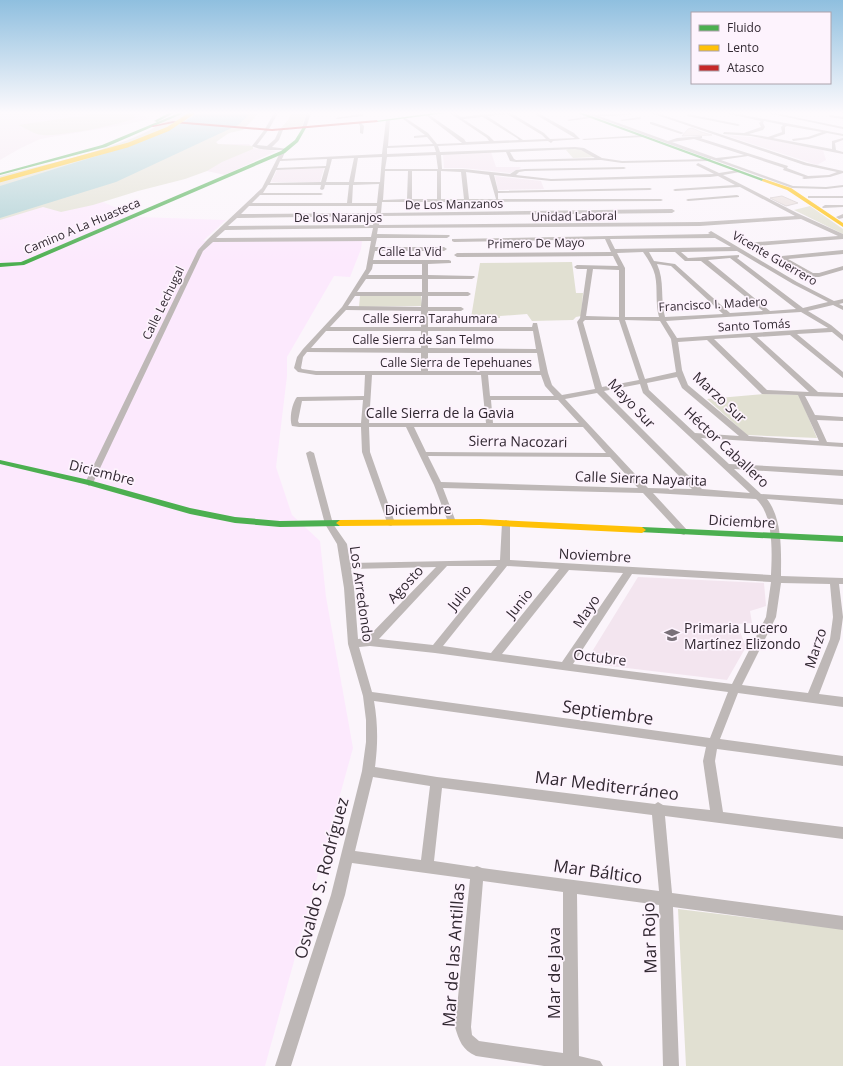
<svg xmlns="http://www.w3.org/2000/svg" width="843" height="1066" viewBox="0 0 843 1066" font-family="'Open Sans',sans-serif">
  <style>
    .built { fill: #fce9fd }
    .education { fill: #f3e5ef }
    .green { fill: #e1e0d2 }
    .water { fill: #abcfd2 }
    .building { fill: #e9dfdd; stroke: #d6cdcd }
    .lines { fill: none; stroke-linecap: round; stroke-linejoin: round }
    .street { fill: #beb8b7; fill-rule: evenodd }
    .fast { fill: #4caf50; fill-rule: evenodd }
    .slow { fill: #ffc107; fill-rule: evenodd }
    .jam { fill: #c62828; fill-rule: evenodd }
    .slow-bridge { stroke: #ffc107; stroke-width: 4.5 }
    .labels { text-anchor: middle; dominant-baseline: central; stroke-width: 3.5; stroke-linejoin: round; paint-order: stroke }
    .far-street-label { font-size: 12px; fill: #312831; stroke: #fdf3fd }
    .street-label { font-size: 14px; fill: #312831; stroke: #fdf3fd }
    .poi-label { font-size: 14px; fill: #312831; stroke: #fdf3fd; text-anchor: start }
    .near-street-label { font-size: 17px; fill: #312831; stroke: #fdf3fd }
  </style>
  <rect width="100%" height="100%" fill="#fbf5fb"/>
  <path class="built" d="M 84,194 L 138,217 L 226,220 L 203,241 L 362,241 L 361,249 L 350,277 L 334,276 L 287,357 L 287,376 L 276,467 L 292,515 L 320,541 L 326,597 L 353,748 L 265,1066 L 0,1066 L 0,219 Z"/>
  <path class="education" d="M 0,113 L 140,113 L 149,119 L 123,125 L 40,139 L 19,149 L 0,160 Z
    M 725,135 L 762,138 L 823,150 L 826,160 L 817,165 Z
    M 215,144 L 249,144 L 253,148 L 276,151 L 225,175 L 207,171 Z
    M 491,152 L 496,167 L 520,167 L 521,168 L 510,173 L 463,168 L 444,168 L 443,154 Z
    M 324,168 L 320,182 L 271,182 L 277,170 Z
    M 495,176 L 541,181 L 544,189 L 498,190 Z
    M 638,577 L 764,583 L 766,606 L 750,611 L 752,623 L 737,624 L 746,647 L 727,680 L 585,663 Z"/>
  <path class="green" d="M 103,113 L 131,113 L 136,117 C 129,124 55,137 43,135 C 32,134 27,128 18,125 Z
    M 177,113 L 259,113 L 243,130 L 229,133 L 216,142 L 218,144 L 253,146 L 253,149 L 222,162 L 207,171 L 185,179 L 138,191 L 93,205 L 61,212 L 43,207 L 0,220 L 0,176 C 49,163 100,154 146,132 C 157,127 167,119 177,113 Z
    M 293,113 L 307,113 L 302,126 L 281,128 L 289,119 L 290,115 Z
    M 568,149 L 579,149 L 596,157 L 573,158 L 566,150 Z
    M 810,206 L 843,229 L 843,234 L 794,210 Z
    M 572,262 L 576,293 L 583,293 L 581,316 L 576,317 L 573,320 L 532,321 L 527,314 L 500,316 L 500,318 L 471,318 L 480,263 Z
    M 360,296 L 421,296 L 422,306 L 359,307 Z
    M 764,394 L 799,395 L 817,438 L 747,435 L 707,399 Z
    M 678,909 L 843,929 L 843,1066 L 686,1066 Z"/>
  <path class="water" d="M 199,113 L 251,113 L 238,125 L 116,182 L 0,218 L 0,186 L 135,144 L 169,130 Z"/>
  <path class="building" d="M 692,128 L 701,132 L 712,135 L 682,136 L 688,129 Z
    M 782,196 L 798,203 L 786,206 L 770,198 Z"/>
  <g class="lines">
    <path class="street" d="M 274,113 L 278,113 L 269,129 L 257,145 L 267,146 L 275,139 L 279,130 L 281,129 L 283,130 L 279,140 L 272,147 L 288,149 L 286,150 C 275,150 262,151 252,146 L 265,129 Z
      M 307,113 L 311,113 L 306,128 L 304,129 L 302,128 Z
      M 450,113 L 455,113 L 461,117 L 496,113 L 511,113 L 544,133 L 550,139 L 575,138 L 533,113 L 538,113 L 574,133 L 580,139 L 553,141 L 551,143 L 548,141 L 438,146 L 440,152 L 575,147 L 584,148 L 602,158 L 622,161 L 710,159 L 644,135 L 643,137 L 584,140 L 582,139 L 644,135 L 585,113 L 596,115 L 630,113 L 631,114 L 629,115 L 599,116 L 668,141 L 677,138 L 702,136 L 702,138 L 700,138 L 788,166 L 787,168 L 808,176 L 829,175 L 837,172 L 804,165 L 651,113 L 657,113 L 807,163 L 843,171 L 843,173 L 830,177 L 804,179 L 802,178 L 804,177 L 783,170 L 784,168 L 748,156 L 721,160 L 793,186 L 826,187 L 843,185 L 843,187 L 826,189 L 792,188 L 711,159 L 709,161 L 622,163 L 601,160 L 516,162 L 510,161 L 506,152 L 441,155 L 442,169 L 463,169 L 510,174 L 516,170 L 525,169 L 624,167 L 626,168 L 624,169 L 525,171 L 519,172 L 516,175 L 551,179 L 714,174 L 696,165 L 698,163 L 719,173 L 738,170 L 740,172 L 723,175 L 797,213 L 843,234 L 843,239 L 745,247 L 742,245 L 745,243 L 838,236 L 801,219 L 700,226 L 378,228 L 377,234 L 449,235 L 450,236 L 447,238 L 377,238 L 375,247 L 444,247 L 447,249 L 444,251 L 375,251 L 373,260 L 449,260 L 451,261 L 451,263 L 428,264 L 428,275 L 474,276 L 475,277 L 472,279 L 428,279 L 428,292 L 468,292 L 471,294 L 468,296 L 428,296 L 428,307 L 461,307 L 464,309 L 461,311 L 428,311 L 428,327 L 532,327 L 533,323 L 537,323 L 548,373 L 552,385 L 562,395 L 595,389 L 577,322 L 580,318 L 587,269 L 577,269 L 574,267 L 577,265 L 618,266 L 613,256 L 457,257 L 454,255 L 457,253 L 611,252 L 605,239 L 454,242 L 452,241 L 452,239 L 710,234 L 708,233 L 711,231 L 797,282 L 834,301 L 843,299 L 843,303 L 839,304 L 843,306 L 843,310 L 833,305 L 808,311 L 831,325 L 843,335 L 843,341 L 832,332 L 797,334 L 843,372 L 843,378 L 790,335 L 757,337 L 818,392 L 843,393 L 843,397 L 805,396 L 815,415 L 843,417 L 843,421 L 817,420 L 827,442 L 843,443 L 843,447 L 701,438 L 729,464 L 843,470 L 843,476 L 734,469 L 761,494 L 843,499 L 843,505 L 767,499 C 783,520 781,552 781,576 L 843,578 L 843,584 L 839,584 L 843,617 L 840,639 L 819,694 L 843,697 L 843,707 L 738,693 L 720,739 L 843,756 L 843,766 L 717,749 L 715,761 L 723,812 L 843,827 L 843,839 L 665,816 L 672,893 L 843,916 L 843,930 L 673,907 L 679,1066 L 663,1066 L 659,905 L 577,894 L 579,1056 L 600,1061 L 603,1066 L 544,1066 L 476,1056 C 462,1050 459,1040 455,1027 L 470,879 L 352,863 L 345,895 L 291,1066 L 275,1066 L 331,895 L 362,771 L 366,742 L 366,720 L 363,696 L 348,644 L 344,588 L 337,544 L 325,524 L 306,453 L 310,451 L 314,453 L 333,524 L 347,544 L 350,563 L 500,560 L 502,523 L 506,520 L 510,523 L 510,560 L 771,575 C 772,553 774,515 756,499 L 653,493 L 687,530 L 688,532 L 684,535 L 681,534 L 643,493 L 443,488 L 456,522 L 452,525 L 448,522 L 434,485 L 406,427 L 369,427 L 370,452 L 395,523 L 391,526 L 388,525 L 362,452 L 361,427 L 299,427 L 292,426 C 289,419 292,403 297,397 L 364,396 L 365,375 L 316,375 L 298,372 L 294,368 L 297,357 L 303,349 L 342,307 L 366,269 L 371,241 L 213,242 L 203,251 L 93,483 L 89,486 L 85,483 L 198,250 L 208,239 L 262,188 L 281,151 L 285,152 L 282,159 L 382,154 L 386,120 L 388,119 L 390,120 L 388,146 L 433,144 L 427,137 L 414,138 L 414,136 L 425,135 L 403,119 L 404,117 L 428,133 L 437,144 L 462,143 L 427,116 L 428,114 L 464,139 L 466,142 L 489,141 L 487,138 ZM 507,114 L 542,135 L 546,139 L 523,140 L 487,116 ZM 483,117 L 517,138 L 519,140 L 494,141 L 489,136 L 463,119 ZM 694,139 L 744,155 L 716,158 L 672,142 ZM 434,146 L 436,152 L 387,154 L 387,148 ZM 575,149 L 581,150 L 595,158 L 516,160 L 514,159 L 510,152 ZM 436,155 L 438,169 L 385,169 L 387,157 ZM 382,157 L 380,182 L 354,182 L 358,158 ZM 354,158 L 349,182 L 326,182 L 332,159 ZM 327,159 L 326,166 L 277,168 L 280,161 ZM 325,168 L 321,182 L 270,183 L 276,170 ZM 385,171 L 408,171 L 407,199 L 383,200 ZM 412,171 L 437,171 L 437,199 L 412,199 ZM 441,171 L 461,172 L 464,199 L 441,199 ZM 466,172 L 489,175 L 496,199 L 469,199 ZM 494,175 L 551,181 L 710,177 L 718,176 L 735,185 L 675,189 L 673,190 L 675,191 L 740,187 L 795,216 L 700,222 L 379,225 L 380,216 L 672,213 L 675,211 L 672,209 L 381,213 L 382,202 L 437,202 L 437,206 L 439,207 L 441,206 L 441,202 L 465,202 L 467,203 L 469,202 L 661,201 L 663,200 L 661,199 L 498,199 L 498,193 L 650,190 L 652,189 L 650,188 L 498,191 ZM 379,184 L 377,203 L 352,203 L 353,185 ZM 268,185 L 321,185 L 320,189 L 322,190 L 324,189 L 325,185 L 349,185 L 347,203 L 252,203 L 260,195 L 321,195 L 323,194 L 321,193 L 263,193 ZM 249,206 L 377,206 L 376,213 L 241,214 ZM 375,216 L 373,225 L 228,226 L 237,218 ZM 373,228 L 371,237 L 216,238 L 225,230 ZM 715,238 L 731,247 L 615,249 L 610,239 ZM 737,251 L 793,284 L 828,302 L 803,308 L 737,258 L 739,257 L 739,255 L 688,258 L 681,252 ZM 643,252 C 648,259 653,267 655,275 C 658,289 655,303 659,317 L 625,317 L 625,268 L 617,253 ZM 649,252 L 675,252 L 685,261 L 701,261 L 763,311 L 730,313 L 675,264 L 654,261 ZM 730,258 L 796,309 L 770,311 L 708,260 ZM 373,264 L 422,264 L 422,275 L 368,275 L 372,269 ZM 657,264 L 671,266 L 723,314 L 665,317 C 660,299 665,281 657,264 ZM 593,269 L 619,270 L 619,317 L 586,316 ZM 366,279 L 422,279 L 422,292 L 357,292 ZM 355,296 L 422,296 L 421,307 L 348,306 ZM 346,310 L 421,311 L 421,327 L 330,327 ZM 801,312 L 828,328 L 677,338 L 666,321 ZM 585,320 L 619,320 L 639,380 L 602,387 L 583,322 ZM 625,320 L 660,321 L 671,339 L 676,372 L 645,379 ZM 326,331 L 421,331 L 421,348 L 311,348 ZM 428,331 L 533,331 L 536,349 L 428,348 ZM 750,337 L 809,392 L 767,390 L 714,339 ZM 707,340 L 762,394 L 798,395 L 819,441 L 749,436 L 688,385 L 682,370 L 678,342 ZM 307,352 L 421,353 L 421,371 L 316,371 L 302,369 L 301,368 L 303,357 ZM 428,353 L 537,353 L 540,371 L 428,371 ZM 372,375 L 481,375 L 486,423 L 369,423 ZM 488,375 L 541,375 L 545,386 L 554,396 L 490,396 ZM 677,377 L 682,388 L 739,436 L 695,433 L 649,390 L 647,383 ZM 640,384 L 643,393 L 750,493 L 702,489 L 604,391 ZM 597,393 L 692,489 L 648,488 L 565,399 ZM 363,400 L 361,423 L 299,423 L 298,421 L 302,401 ZM 491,400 L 558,400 L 579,423 L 493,423 ZM 414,427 L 583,427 L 606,453 L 426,452 ZM 428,456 L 610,457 L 638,488 L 441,482 ZM 447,566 L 497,566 L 433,645 L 379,639 ZM 507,566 L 559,569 L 491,653 L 443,646 ZM 436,567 L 367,638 L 358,639 L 354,588 L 351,569 ZM 569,570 L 623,573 L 562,662 L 502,654 ZM 632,574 L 771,582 L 766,617 L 732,684 L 573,664 ZM 781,583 L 830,584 L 833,617 L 830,639 L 808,693 L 742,685 L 776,617 ZM 370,646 L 435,653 L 728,692 L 710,738 L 372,692 L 359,647 ZM 374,701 L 706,747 L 703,761 L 710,810 L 663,805 L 658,802 L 655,804 L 437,777 L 375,767 C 378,744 378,724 374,701 ZM 373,777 L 430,786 L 421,860 L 355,851 ZM 442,788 L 652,815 L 659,891 L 482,868 L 477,866 L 474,867 L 434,861 ZM 483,881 L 563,892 L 563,1053 L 479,1041 L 472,1035 L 471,1027 Z
      M 725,113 L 733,113 L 843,134 L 843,136 L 827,133 L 809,139 L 793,141 L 792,139 L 808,137 L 822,132 L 787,126 L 785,127 L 785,134 L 773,138 L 832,149 L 832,141 L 843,138 L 843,140 L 835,143 L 836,150 L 843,152 L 843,154 L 751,136 L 723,134 L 724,132 L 744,133 L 761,127 L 759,123 L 761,121 ZM 764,121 L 783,125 L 781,127 L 782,132 L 768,137 L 749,134 L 763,130 L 765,127 L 763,123 Z
      M 767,113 L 775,113 L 843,127 L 843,129 Z
      M 362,114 L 363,116 L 337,119 L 335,118 Z
      M 688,114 L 738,124 L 740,125 L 738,126 L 687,116 Z
      M 829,115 L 843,117 L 843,119 L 829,117 Z
      M 590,116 L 591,118 L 569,121 L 567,120 Z
      M 640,117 L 641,119 L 622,121 L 620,120 Z
      M 358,122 L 360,122 L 364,126 L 363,134 L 360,133 L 360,126 Z
      M 650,122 L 652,122 L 684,133 L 681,134 L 650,124 Z
      M 737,195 L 739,196 L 739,197 L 688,201 L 686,200 L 688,199 Z
      M 808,196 L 843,196 L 843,198 L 808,198 Z
      M 825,205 L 843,205 L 843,207 L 823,208 L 822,207 Z
      M 843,214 L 843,218 L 839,219 L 836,217 Z
      M 843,250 L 843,254 L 788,259 L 813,273 L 819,273 L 843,266 L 843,270 L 819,277 L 812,277 L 779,258 L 782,256 Z"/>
    <path class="fast" d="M 169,113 L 174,113 L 157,122 L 154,121 Z
      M 179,113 L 184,113 L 106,147 L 0,175 L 0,173 L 102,145 Z
      M 434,113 L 446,113 L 377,122 L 375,121 Z
      M 577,113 L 583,113 L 766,180 L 762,181 Z
      M 303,127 L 306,128 L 298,142 L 285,153 L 24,265 L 0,267 L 0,263 L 21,262 L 281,151 L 295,140 Z
      M 0,460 L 89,480 L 190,508 L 235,517 L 280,521 L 340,520 L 344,523 L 340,526 L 280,527 L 235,523 L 190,514 L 88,485 L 0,464 Z
      M 642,527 L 843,536 L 843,542 L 639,532 L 638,530 Z"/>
    <path class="slow" d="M 764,179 L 791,188 L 843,223 L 843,227 L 787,190 L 762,181 L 762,180 Z
      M 480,519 L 642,527 L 646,530 L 642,533 L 480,525 L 340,526 L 336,523 L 340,520 Z"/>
    <path class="jam" d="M 377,120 L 378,122 L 272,131 L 173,123 L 153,127 L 151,126 L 173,121 L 272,129 Z"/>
    <path class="slow-bridge" d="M 0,180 L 128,145 L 168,129 L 192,113"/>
  </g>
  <linearGradient id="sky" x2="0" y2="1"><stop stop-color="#8fbfdf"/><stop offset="0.43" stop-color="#fdfafd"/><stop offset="1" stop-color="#fdfafd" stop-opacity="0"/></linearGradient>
  <rect width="843" height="262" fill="url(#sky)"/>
  <defs>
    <g id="school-bare" transform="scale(1.2)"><path d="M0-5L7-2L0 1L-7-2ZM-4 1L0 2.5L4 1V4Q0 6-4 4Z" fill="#787078" stroke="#fdf3fd" stroke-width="2.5" paint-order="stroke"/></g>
  </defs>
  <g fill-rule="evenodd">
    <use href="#school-bare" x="672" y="635"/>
  </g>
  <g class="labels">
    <g class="far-street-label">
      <text transform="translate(454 204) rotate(-1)">De Los Manzanos</text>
      <text transform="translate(574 216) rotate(-1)">Unidad Laboral</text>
      <text x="338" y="217">De los Naranjos</text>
      <text transform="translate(82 226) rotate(-23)">Camino A La Huasteca</text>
      <text transform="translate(536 243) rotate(-1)">Primero De Mayo</text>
      <text x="410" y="251">Calle La Vid</text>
      <text transform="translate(775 258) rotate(30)">Vicente Guerrero</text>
      <text transform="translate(163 303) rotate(-64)">Calle Lechugal</text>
      <text transform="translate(713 304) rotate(-3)">Francisco I. Madero</text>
      <text x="430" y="318">Calle Sierra Tarahumara</text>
      <text transform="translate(754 325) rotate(-3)">Santo Tomás</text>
      <text x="423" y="339">Calle Sierra de San Telmo</text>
      <text x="456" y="362">Calle Sierra de Tepehuanes</text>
    </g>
    <g class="street-label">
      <text transform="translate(720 397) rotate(43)">Marzo Sur</text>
      <text transform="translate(632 403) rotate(47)">Mayo Sur</text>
      <text x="440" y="412">Calle Sierra de la Gavia</text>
      <text transform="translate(518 441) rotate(1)">Sierra Nacozari</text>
      <text transform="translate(727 447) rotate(43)">Héctor Caballero</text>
      <text transform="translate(102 472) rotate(14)">Diciembre</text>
      <text transform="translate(641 478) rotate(2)">Calle Sierra Nayarita</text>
      <text transform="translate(418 509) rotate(-1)">Diciembre</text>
      <text transform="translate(742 521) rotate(3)">Diciembre</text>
      <text transform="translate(595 555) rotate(3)">Noviembre</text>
      <text transform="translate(405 584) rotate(-47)">Agosto</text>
      <text transform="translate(362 594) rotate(82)">Los Arredondo</text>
      <text transform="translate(459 597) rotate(-51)">Julio</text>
      <text transform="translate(519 603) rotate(-51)">Junio</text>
      <text transform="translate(586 611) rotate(-56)">Mayo</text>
      <text transform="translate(815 648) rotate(-72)">Marzo</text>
      <text transform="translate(600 657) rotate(7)">Octubre</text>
    </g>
    <g class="poi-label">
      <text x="684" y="627">Primaria Lucero<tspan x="684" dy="16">Martínez Elizondo</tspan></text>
    </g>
    <g class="near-street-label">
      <text transform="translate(608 712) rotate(8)">Septiembre</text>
      <text transform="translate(607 785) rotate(7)">Mar Mediterráneo</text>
      <text transform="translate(598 871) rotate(8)">Mar Báltico</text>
      <text transform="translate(321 878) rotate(-75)">Osvaldo S. Rodríguez</text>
      <text transform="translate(649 938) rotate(-92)">Mar Rojo</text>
      <text transform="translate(453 955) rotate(-86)">Mar de las Antillas</text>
      <text transform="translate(553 973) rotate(-90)">Mar de Java</text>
    </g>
  </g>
  <rect x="691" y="12" width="140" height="72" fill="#fdf3fd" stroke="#aba2ab"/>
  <rect x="699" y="25" width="20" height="6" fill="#4caf50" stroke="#aba2ab"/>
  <text x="727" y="32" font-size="12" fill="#312831">Fluido</text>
  <rect x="699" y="45" width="20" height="6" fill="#ffc107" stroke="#aba2ab"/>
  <text x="727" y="52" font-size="12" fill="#312831">Lento</text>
  <rect x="699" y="65" width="20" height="6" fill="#c62828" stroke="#aba2ab"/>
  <text x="727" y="72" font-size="12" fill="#312831">Atasco</text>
</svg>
